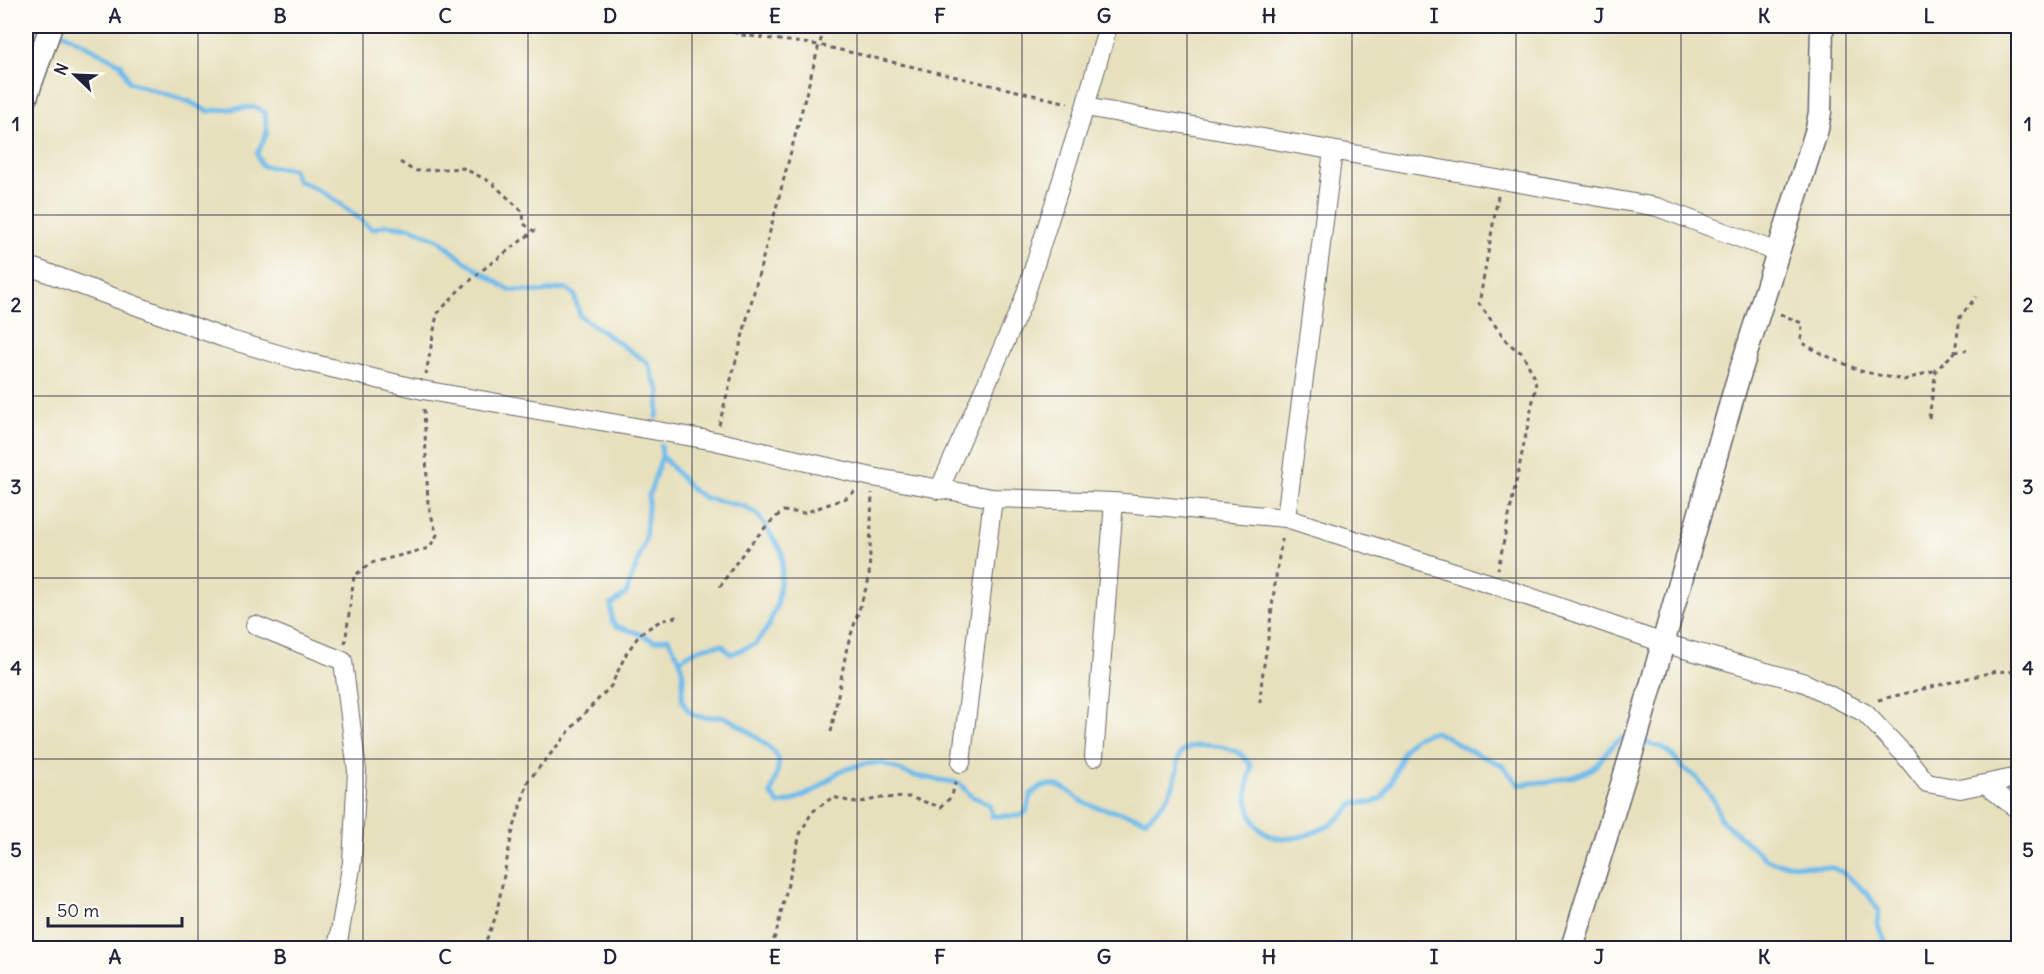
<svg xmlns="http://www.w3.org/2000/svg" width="2044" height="974" viewBox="0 0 2044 974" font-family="Delius,sans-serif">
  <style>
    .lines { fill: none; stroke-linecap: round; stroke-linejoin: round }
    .stream { stroke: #70bcea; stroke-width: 5 }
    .minor-casing { stroke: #676468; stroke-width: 20 }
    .tertiary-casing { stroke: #676468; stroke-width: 25 }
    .path { stroke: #676468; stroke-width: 3; stroke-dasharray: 4.5 4.5; stroke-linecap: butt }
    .minor { stroke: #fff; stroke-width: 18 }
    .tertiary { stroke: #fff; stroke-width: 22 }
    .grid { fill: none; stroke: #22223b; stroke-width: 1.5; stroke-opacity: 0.55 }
    .neatline { fill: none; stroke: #22223b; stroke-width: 2 }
    .grid-label { font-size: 20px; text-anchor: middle; font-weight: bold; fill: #22223b }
  </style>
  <rect width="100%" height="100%" fill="#fdfcf7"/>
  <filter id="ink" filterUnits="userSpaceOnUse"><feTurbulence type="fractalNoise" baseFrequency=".0167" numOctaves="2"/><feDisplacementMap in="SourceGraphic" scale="12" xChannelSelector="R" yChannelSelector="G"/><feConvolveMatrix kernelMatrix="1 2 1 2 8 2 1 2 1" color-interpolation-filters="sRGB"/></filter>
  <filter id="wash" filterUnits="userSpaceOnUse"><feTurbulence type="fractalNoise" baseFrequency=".008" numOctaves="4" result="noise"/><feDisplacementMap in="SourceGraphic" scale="24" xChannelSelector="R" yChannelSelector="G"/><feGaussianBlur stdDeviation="1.35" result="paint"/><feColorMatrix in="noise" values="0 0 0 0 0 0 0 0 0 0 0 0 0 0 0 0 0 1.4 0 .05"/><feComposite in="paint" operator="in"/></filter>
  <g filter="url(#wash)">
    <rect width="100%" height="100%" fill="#e7e0bd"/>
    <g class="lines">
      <path class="stream" d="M 26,28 L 35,26
        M 57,30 L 121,64 L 129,82 L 190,102 L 207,111 L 256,107 L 265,113 L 267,133 L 257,154 L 262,166 L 293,169 L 297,180 C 326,191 349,210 372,229 L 386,225 L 412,228 L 439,240 L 463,260 L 509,290 L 542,292 L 565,288 L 574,294 L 580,316 L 648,363 L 653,378 L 660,391 L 657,417
        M 661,446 L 662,456 L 649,495 L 645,541 L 626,594 L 611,605 L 612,621 L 616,626 L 640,634 L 654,641 L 668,638 L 680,660
        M 662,456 L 692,490 L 705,498 L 743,506 L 758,515 L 782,552 L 782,569 L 777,605 L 768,627 L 755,644 L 731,654 L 722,645 C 705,645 694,650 680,660 C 681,666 683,672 683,678 C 683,687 680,698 685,706 C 696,722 707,716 723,717 C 732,718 776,750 778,758 C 781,767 773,784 771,794 L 779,804 L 792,801 L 817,789 L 840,771 L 863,764 L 881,763 L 915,776 L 959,783 L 971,796 L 989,804 L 992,816 L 1020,816 L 1026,812 L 1031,794 C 1038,789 1043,784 1052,785 C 1066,786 1073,796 1085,803 C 1099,810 1128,812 1145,820 C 1161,808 1174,791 1177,771 C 1178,765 1177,758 1181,753 C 1193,740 1226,746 1239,753 C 1244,756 1248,762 1251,766 C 1250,777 1245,792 1248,803 C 1256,849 1295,843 1328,826 C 1338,821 1348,809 1356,802 L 1372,803 L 1383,797 L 1391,783 L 1404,749 L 1414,738 L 1427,733 L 1435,732 L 1447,737 L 1466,749 L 1502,765 L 1518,784 C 1527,786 1537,780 1545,783 C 1562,778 1581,778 1595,766 C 1605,758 1615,734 1630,738
        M 1642,742 L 1661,747 L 1672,755 L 1684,769 L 1696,777 L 1715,802 L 1720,819 L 1765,858 L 1776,863 L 1833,868 L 1844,873 L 1867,893 L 1879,911 L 1877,923 L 1888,948"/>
    </g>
  </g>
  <g filter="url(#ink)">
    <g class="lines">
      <g class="minor-casing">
        <path id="minor" d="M 1085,107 L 1657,207 L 1777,252
          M 1333,151 L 1286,518 L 1495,585 L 1663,643 L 1805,683 L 1865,713 L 1903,753 L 1927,783 L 1960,789 L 2018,777
          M 26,265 L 224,338 L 298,360 L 423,390 L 715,441 L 872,477 L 993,498 L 1114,502 L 1286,518
          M 939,490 L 1023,302 L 1085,107 L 1108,26
          M 255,625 L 343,661 L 357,771 L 352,862 L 337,948
          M 1094,757 L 1114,502
          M 961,763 L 993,498
          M 1985,784 L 2018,810"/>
      </g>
      <g class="tertiary-casing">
        <path id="tertiary" d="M 26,97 L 51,26
          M 1572,948 L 1638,732 L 1736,385 L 1817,129 L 1820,112 L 1822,26"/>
      </g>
      <path class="path" d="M 716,26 L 742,35 L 819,45 L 1068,103
        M 400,162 L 414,171 L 463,168 L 491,182 L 523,212 L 524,224 L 534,231 L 485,268 L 459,290 L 437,314 L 426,374
        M 1498,196 L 1479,304 L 1509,344 L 1522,353 L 1534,376 L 1536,386 L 1498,569
        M 1780,314 L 1802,323 L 1801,342 L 1820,353 L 1861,371 L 1883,376 L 1904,380 L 1936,370
        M 1955,352 L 1967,350
        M 1929,418 L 1936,370 L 1955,352 L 1960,317 L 1976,297
        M 719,425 L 819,45 L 826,26
        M 720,587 C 738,558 757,533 783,511 L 804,513 L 846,498 L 855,491
        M 345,644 L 354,576 L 371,563 L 429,548 L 437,535 L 428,504 L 424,408
        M 1878,700 L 1997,671 L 2018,672
        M 1260,703 C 1261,676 1267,650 1270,623 C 1274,593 1277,564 1283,535
        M 831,732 L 847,647 L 869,579 L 872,493
        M 483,948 L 496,916 L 512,834 L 528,781 L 582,716 L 611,686 L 626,654 L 640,634 L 660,621 L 680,616
        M 770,948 L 776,934 L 800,834 L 812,812 L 833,797 L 856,803 L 881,798 L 909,797 L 941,807 L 952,796 L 956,779"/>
      <use href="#minor" class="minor"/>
      <use href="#tertiary" class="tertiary"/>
    </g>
  </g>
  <path class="grid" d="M 198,26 L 198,948M 363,26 L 363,948M 528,26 L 528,948M 692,26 L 692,948M 857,26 L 857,948M 1022,26 L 1022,948M 1187,26 L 1187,948M 1352,26 L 1352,948M 1516,26 L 1516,948M 1681,26 L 1681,948M 1846,26 L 1846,948M 26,215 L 2018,215M 26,396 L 2018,396M 26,578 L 2018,578M 26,759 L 2018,759"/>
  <rect width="2044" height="974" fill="none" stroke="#fdfcf7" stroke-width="66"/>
  <g transform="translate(75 75) rotate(293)" stroke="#fdfcf7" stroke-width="4.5" paint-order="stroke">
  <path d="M0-4.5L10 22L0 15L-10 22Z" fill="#22223b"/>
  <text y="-9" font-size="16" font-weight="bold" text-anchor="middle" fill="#22223b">N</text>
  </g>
  <path d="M48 917v9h134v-9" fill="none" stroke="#22223b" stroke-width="3"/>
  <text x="57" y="917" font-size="18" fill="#22223b" stroke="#fdfcf7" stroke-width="4.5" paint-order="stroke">50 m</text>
  <rect x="33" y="33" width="1978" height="908" class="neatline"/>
  <g class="grid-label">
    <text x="115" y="23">A</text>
    <text x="280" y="23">B</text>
    <text x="445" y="23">C</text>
    <text x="610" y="23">D</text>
    <text x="775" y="23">E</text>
    <text x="940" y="23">F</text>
    <text x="1104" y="23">G</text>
    <text x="1269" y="23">H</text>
    <text x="1434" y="23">I</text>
    <text x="1599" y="23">J</text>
    <text x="1764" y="23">K</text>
    <text x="1929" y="23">L</text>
    <text x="16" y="131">1</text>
    <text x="2028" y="131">1</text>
    <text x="16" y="312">2</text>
    <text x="2028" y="312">2</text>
    <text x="16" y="494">3</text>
    <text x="2028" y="494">3</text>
    <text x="16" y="675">4</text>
    <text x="2028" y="675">4</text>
    <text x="16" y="857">5</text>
    <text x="2028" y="857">5</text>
    <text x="115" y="964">A</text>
    <text x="280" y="964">B</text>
    <text x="445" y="964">C</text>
    <text x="610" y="964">D</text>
    <text x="775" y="964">E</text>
    <text x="940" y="964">F</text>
    <text x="1104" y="964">G</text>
    <text x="1269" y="964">H</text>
    <text x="1434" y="964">I</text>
    <text x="1599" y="964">J</text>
    <text x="1764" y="964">K</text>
    <text x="1929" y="964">L</text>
  </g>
</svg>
